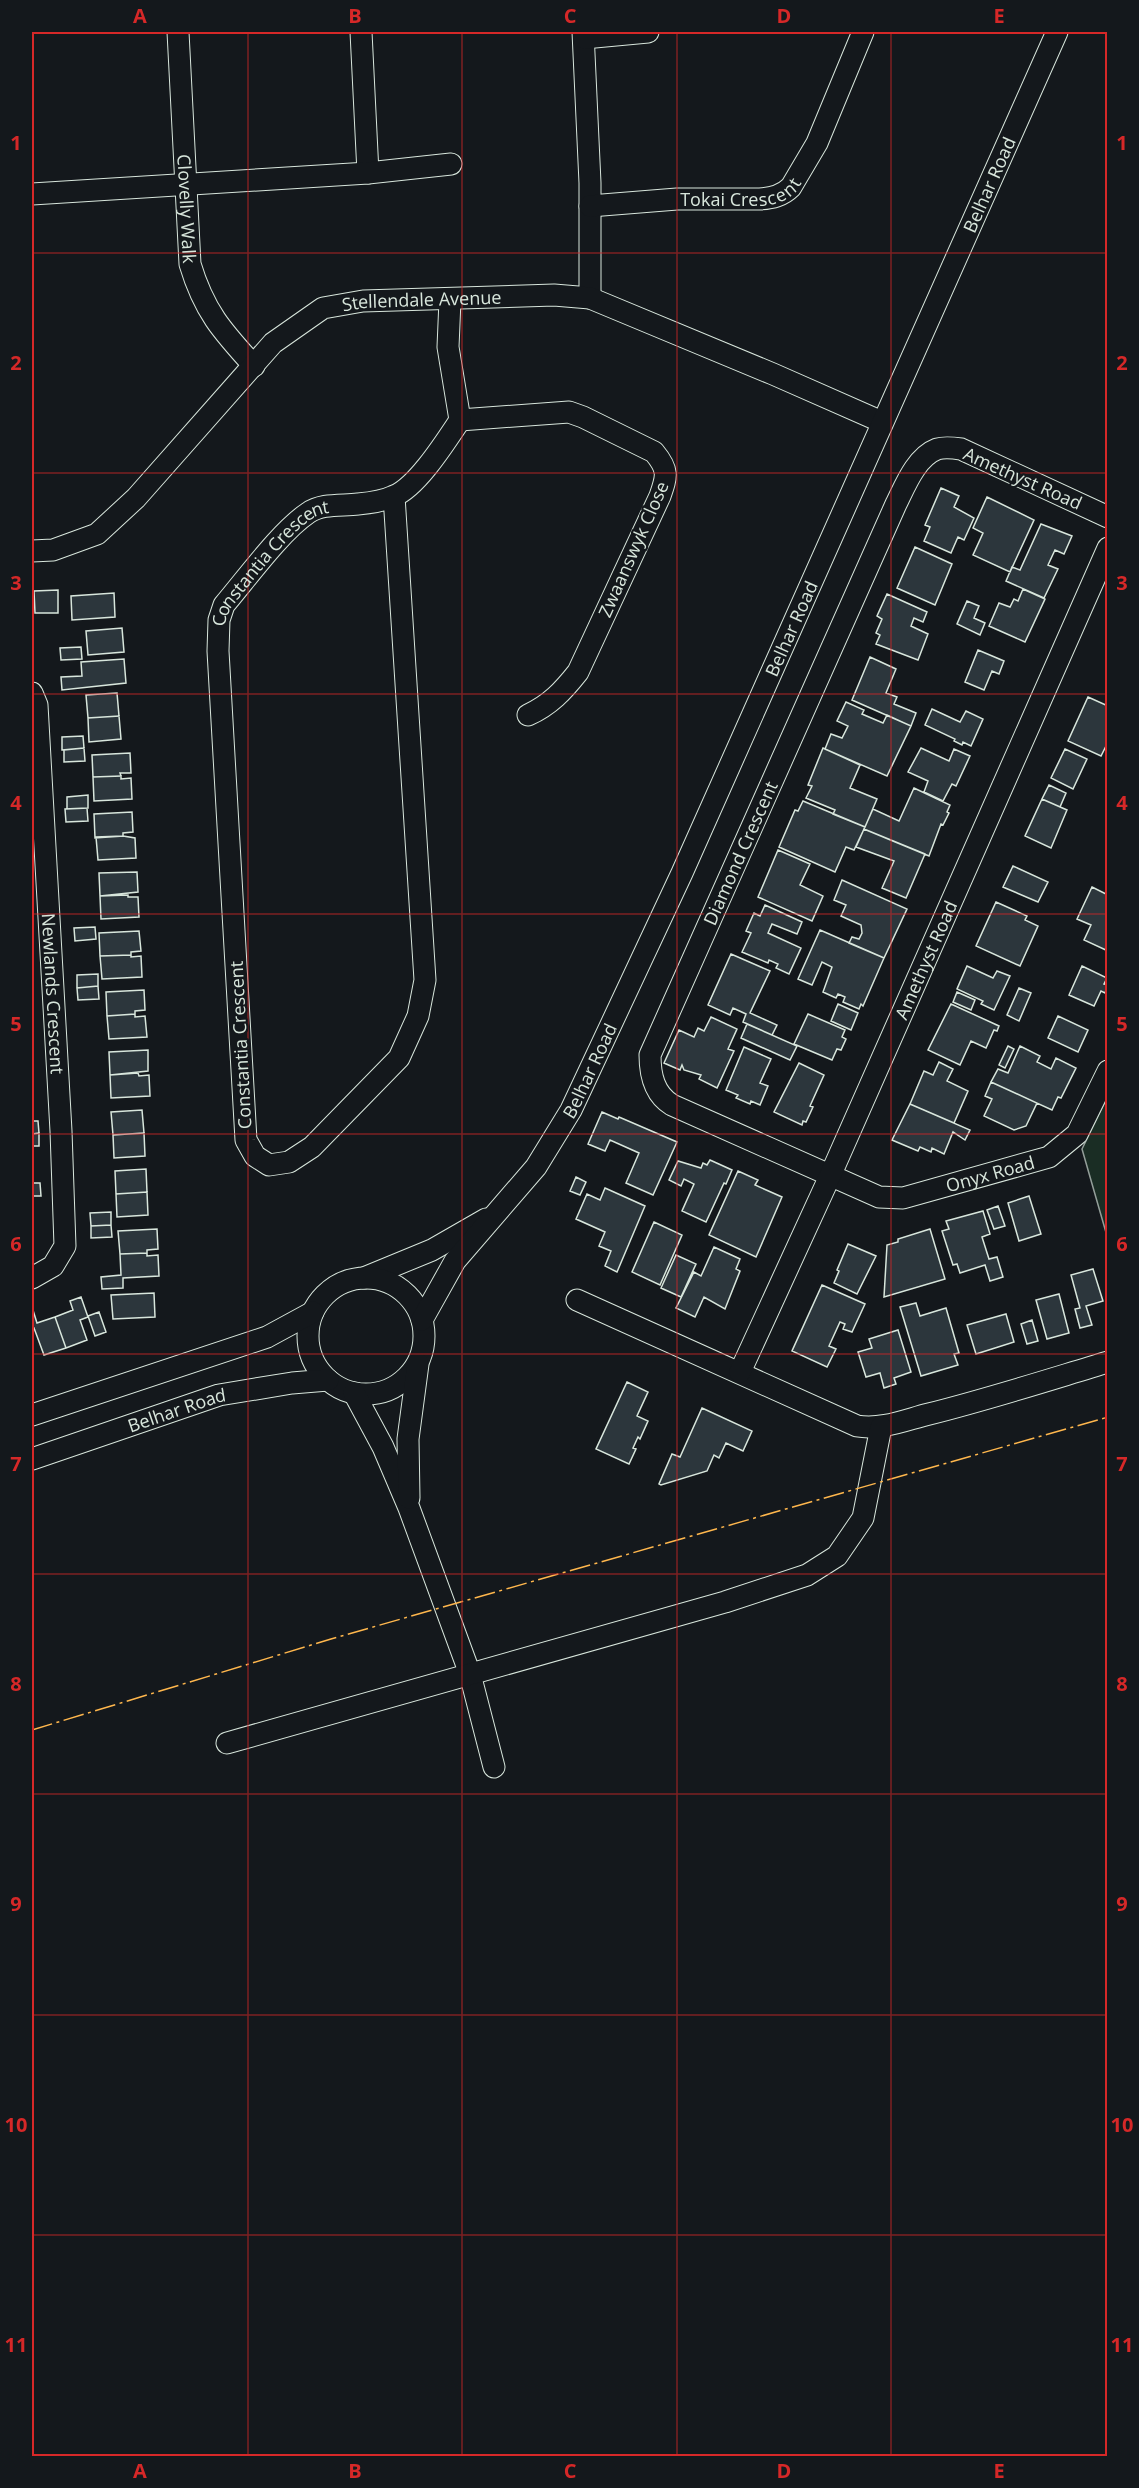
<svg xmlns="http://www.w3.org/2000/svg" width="1139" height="2488" viewBox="0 0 1139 2488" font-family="'Open Sans',sans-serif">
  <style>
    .green { fill: #1a2d24; stroke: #939e99; stroke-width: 1.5 }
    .building { fill: #2c363c; stroke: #d8e6dc; stroke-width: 1.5 }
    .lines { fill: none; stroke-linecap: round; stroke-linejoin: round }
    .minor-casing { stroke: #d8e6dc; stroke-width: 23 }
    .minor { stroke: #14181c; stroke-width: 21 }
    .power { stroke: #ffb74d; stroke-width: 1.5; stroke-dasharray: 21 4.5 3 4.5; stroke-linecap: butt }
    .grid { fill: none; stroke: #d62828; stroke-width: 1.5; stroke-opacity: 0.55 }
    .labels { text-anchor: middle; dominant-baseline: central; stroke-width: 4.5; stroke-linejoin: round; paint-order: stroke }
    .street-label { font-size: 18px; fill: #d8e6dc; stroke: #14181c }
    .neatline { fill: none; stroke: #d62828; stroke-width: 2 }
    .grid-label { font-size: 20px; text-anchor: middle; font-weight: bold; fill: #d62828 }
  </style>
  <rect width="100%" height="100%" fill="#14181c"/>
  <path class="green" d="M 1107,1098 L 1107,1236 L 1082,1149 Z"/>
  <path class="building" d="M 941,488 L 959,496 L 954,507 L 974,518 L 964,540 L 958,537 L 951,553 L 924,541 L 930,527 L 925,525 Z
    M 987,497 L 1034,520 L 1010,572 L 973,555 L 983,533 L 973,528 Z
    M 1041,524 L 1072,536 L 1064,554 L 1055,550 L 1048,565 L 1058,569 L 1044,598 L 1006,581 L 1012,567 L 1020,570 Z
    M 915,547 L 952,564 L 935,605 L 897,588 Z
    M 1023,589 L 1045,599 L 1025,642 L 989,626 L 999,603 L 1010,607 L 1014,599 L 1018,601 Z
    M 58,590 L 58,613 L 35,613 L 34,591 Z
    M 114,593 L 115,617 L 72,620 L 71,596 Z
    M 887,594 L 927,612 L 923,622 L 914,618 L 911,626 L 928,634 L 918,660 L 876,644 L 880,635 L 876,633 L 882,619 L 877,616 Z
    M 967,601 L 979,606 L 974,618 L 985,623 L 980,635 L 957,624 Z
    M 122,628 L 124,652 L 88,655 L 86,631 Z
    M 81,647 L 82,659 L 61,660 L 60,648 Z
    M 978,650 L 1004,661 L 999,674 L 992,671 L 984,690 L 965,682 Z
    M 870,657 L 896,669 L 886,693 L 897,697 L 894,704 L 916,713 L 911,726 L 852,700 Z
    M 124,659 L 126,683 L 62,690 L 61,677 L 82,676 L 81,662 Z
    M 117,693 L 119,716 L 88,718 L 86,695 Z
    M 1088,697 L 1108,706 L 1108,742 L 1101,756 L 1068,741 Z
    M 846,702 L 864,710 L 862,714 L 883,723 L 887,715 L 911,726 L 887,776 L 825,749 L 831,734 L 842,738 L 848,726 L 837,721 Z
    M 932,709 L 960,722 L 966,711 L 983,719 L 971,746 L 963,742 L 962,745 L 954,741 L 955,739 L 925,725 Z
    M 119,716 L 121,739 L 89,742 L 88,718 Z
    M 83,736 L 84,748 L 62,750 L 62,737 Z
    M 84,748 L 85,761 L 64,762 L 64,750 Z
    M 823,748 L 860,765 L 850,788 L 877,799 L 865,827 L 833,814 L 835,810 L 806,798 L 812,786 L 808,785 Z
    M 921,748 L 949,761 L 954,749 L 970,756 L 956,786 L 952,784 L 943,801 L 924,792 L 928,781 L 908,772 Z
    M 1065,749 L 1087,759 L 1073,789 L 1051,778 Z
    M 130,753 L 131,773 L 120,773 L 121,776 L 93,777 L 92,755 Z
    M 121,776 L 121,779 L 131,778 L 132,799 L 94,801 L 93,777 Z
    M 1049,785 L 1066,793 L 1060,807 L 1042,799 Z
    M 914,788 L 950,805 L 947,812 L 949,813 L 943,825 L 941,824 L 929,856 L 864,829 L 873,809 L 899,821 Z
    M 88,795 L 88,808 L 67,809 L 67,797 Z
    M 1042,799 L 1067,810 L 1051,848 L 1025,836 Z
    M 803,801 L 865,827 L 854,850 L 846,847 L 835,872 L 779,847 L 795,810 L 798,811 Z
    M 87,808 L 88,821 L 66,822 L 65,809 Z
    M 132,812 L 133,832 L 123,833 L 123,836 L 95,838 L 94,814 Z
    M 864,829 L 925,854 L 906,898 L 882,888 L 894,861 L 856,847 Z
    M 123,836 L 135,838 L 136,858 L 98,860 L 96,837 Z
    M 778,850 L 810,864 L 800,885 L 823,896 L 812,921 L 758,897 Z
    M 1013,866 L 1048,882 L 1038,902 L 1003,887 Z
    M 137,872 L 138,892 L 100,896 L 99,873 Z
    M 842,880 L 907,909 L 884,958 L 849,943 L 852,937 L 859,939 L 862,933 L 861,925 L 841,916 L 846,905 L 834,900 Z
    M 1092,887 L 1108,895 L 1108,951 L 1084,940 L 1091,925 L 1077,919 Z
    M 128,895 L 128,897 L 138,897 L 139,917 L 101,919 L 100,896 Z
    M 996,902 L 1027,916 L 1025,920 L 1038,926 L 1020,966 L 976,946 Z
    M 765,905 L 802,922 L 797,934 L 772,924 L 768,933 L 801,948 L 789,974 L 776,968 L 778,964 L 769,960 L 768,963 L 742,952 L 751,933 L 746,931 L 754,913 L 760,916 Z
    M 95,927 L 96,939 L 75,941 L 74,928 Z
    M 820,930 L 884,958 L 863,1006 L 861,1004 L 859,1009 L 843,1002 L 845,997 L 838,994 L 836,998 L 823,992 L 832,967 L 822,962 L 812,985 L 798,979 Z
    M 139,931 L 141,951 L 131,952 L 131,955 L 100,956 L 99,933 Z
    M 731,954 L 770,971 L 750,1013 L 777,1025 L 772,1035 L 743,1022 L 746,1014 L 733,1008 L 730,1015 L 708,1005 Z
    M 131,955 L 131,957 L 141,956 L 142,977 L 102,979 L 100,956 Z
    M 967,966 L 993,978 L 997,971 L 1010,976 L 994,1010 L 981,1004 L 983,1001 L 957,989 Z
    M 1082,966 L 1107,978 L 1104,984 L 1108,985 L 1105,993 L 1101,991 L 1094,1006 L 1069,995 Z
    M 98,974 L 98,986 L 77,988 L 77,975 Z
    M 98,986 L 99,999 L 78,1000 L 77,988 Z
    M 1019,988 L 1031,993 L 1019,1021 L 1007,1015 Z
    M 144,990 L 145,1010 L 135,1011 L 135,1014 L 107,1016 L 106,992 Z
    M 957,992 L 975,1000 L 971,1010 L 953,1002 Z
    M 838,1004 L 858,1013 L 851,1030 L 831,1021 Z
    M 951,1004 L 999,1026 L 997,1031 L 994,1030 L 986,1048 L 971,1041 L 960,1065 L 928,1050 Z
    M 135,1014 L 135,1017 L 145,1016 L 147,1037 L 109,1039 L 107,1016 Z
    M 808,1014 L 845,1030 L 842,1037 L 846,1039 L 841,1050 L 837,1049 L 832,1060 L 794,1044 Z
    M 1058,1016 L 1088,1030 L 1078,1052 L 1048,1038 Z
    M 711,1017 L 737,1029 L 728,1049 L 734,1051 L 717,1088 L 699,1079 L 701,1075 L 684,1070 L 682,1065 L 680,1070 L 664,1063 L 679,1030 L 694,1037 L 698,1028 L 704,1031 Z
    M 747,1024 L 797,1046 L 790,1060 L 741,1038 Z
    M 1008,1046 L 1014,1049 L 1005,1068 L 999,1065 Z
    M 1020,1046 L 1040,1056 L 1037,1062 L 1051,1069 L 1056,1058 L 1076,1068 L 1061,1098 L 1058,1097 L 1052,1110 L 991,1082 L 998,1069 L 1008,1073 Z
    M 744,1047 L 771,1059 L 760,1083 L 768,1086 L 760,1105 L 751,1101 L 750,1104 L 736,1098 L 738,1095 L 726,1090 Z
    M 148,1050 L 148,1071 L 110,1075 L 109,1052 Z
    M 939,1062 L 953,1069 L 947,1081 L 968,1091 L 954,1123 L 910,1104 L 924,1071 L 933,1075 Z
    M 799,1063 L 824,1075 L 810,1106 L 813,1107 L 806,1122 L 803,1121 L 802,1125 L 774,1112 Z
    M 138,1073 L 139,1076 L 149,1075 L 150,1096 L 111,1098 L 110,1075 Z
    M 991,1082 L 1037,1103 L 1026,1126 L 1014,1130 L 984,1116 L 992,1099 L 985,1096 Z
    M 910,1104 L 970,1130 L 965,1140 L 953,1132 L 944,1154 L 932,1148 L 931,1152 L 920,1147 L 918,1151 L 892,1140 Z
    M 142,1110 L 144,1133 L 113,1135 L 111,1112 Z
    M 602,1112 L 618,1119 L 619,1117 L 677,1142 L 653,1195 L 626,1183 L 639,1153 L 610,1140 L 605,1151 L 588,1144 Z
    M 32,1121 L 38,1121 L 39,1133 L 32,1134 Z
    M 39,1133 L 39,1146 L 32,1146 L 32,1134 Z
    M 144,1133 L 145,1156 L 114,1158 L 113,1135 Z
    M 710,1160 L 732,1170 L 726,1184 L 724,1183 L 706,1222 L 682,1211 L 694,1184 L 684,1179 L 681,1186 L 669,1180 L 678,1161 L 701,1168 L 703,1163 L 707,1165 Z
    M 146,1169 L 147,1192 L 116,1194 L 115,1171 Z
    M 738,1171 L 758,1180 L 755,1185 L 782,1197 L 756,1257 L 709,1235 Z
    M 576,1177 L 586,1182 L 580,1195 L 570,1191 Z
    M 32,1183 L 40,1183 L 41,1196 L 32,1196 Z
    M 605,1188 L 645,1206 L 617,1272 L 605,1266 L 611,1251 L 599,1246 L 605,1232 L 576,1219 L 587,1194 L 600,1200 Z
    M 147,1192 L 148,1215 L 117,1217 L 116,1194 Z
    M 1029,1196 L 1041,1234 L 1019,1241 L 1008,1203 Z
    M 998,1206 L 1005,1226 L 994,1229 L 987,1210 Z
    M 983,1211 L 990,1234 L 982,1237 L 989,1259 L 997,1257 L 1003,1277 L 990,1281 L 985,1265 L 960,1273 L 957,1264 L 953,1265 L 942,1231 L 949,1229 L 946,1221 Z
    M 111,1212 L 111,1225 L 91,1226 L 90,1213 Z
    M 654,1222 L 682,1235 L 660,1285 L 632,1272 Z
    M 111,1225 L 112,1237 L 91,1238 L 91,1226 Z
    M 157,1229 L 158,1249 L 147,1250 L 147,1253 L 120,1254 L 118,1231 Z
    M 930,1229 L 945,1279 L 884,1297 L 887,1245 L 898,1242 L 898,1239 Z
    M 848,1244 L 876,1256 L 857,1294 L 834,1283 L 839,1271 L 837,1270 Z
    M 714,1247 L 740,1259 L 736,1269 L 740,1271 L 725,1309 L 704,1297 L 695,1317 L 676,1308 L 694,1272 L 701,1276 Z
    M 147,1253 L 147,1256 L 158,1255 L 159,1276 L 123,1278 L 123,1288 L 102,1289 L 101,1277 L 121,1275 L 120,1254 Z
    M 676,1255 L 696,1264 L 681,1297 L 661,1288 Z
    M 1093,1269 L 1103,1301 L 1086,1306 L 1092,1325 L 1080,1328 L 1075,1309 L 1080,1308 L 1071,1275 Z
    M 822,1285 L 865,1304 L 852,1332 L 843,1329 L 845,1324 L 840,1322 L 829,1346 L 836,1349 L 827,1367 L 792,1351 Z
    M 154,1293 L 155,1317 L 113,1319 L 111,1295 Z
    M 1059,1294 L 1069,1333 L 1047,1339 L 1036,1300 Z
    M 81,1297 L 88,1317 L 80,1320 L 87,1340 L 66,1348 L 55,1317 L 73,1310 L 70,1301 Z
    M 916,1303 L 920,1316 L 946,1308 L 959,1353 L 954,1354 L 958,1365 L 921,1376 L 900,1307 Z
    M 32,1307 L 37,1323 L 55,1317 L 66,1348 L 44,1355 L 34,1328 L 32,1329 Z
    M 99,1312 L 106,1332 L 95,1336 L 88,1316 Z
    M 1006,1314 L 1014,1342 L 976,1354 L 967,1325 Z
    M 1032,1320 L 1038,1341 L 1027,1344 L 1021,1324 Z
    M 898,1330 L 911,1372 L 894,1378 L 896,1384 L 884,1388 L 880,1373 L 866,1377 L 858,1352 L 872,1348 L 869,1339 Z
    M 627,1382 L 648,1392 L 637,1416 L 648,1421 L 640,1439 L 638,1437 L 633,1448 L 636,1449 L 629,1464 L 596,1449 Z
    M 702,1408 L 752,1431 L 743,1451 L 726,1443 L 719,1458 L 714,1455 L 707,1471 L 661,1485 L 659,1484 L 672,1454 L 680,1457 Z"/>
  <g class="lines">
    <g class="minor-casing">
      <g id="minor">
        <path id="s1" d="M 178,32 L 190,264 C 204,311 222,331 254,366"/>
        <path d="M 361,32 L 368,173"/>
        <path d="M 583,32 L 590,183 L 590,298"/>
        <path d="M 584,38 L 648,32"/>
        <path d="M 32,194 L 368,173 L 451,164"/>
        <path id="s2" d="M 590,206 L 677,199 L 760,199 C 772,198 782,196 791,187 L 817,143 L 863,32"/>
        <path d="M 460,420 L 569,412 L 583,417 L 654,452 C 669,470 667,476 660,496 L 578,672 C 563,691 550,705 528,715"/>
        <path id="s3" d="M 394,496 L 425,980 L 418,1016 L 399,1058 L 312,1147 L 289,1162 L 269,1165 L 255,1156 L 246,1140 L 218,651 L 219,620 L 224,605 C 247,578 281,531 308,513 C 322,503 342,506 358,504 C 369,503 384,501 394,496 C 417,487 446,441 460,420 L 448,347 L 450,300"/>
        <path id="s4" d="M 1108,517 L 961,449 C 954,448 944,447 937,449 C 916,457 905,486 896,504 L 650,1055 C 650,1075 654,1094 672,1105 L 879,1197 L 903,1198 L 1049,1157 L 1077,1134 L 1108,1071"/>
        <path id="s5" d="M 32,551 L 53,550 L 97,534 L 136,498 L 273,343 L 323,308 L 363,301 L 554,295 L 590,298 L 773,374 L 882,422"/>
        <path id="s6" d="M 32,693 L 37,705 L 61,1131 L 65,1246 L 53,1266 L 32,1278"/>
        <path d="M 364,1278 L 432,1250 L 486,1219"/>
        <circle cx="366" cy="1336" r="58"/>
        <path d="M 577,1300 L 857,1426 C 882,1430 905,1420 929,1414 C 989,1399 1048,1380 1108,1362"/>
        <path id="s7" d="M 422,1320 L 455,1261 L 536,1167 L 571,1110 L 682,873 L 1057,32"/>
        <path id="s8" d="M 740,1372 L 830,1176 L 1108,548"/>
        <path d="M 354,1393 L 383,1447 L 409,1508 L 470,1674 L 494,1767"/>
        <path d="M 32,1415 L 267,1337 L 313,1312"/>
        <path id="s9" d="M 32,1459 L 219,1395 L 292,1383 L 328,1380"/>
        <path d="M 409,1498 L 408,1439 L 418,1364"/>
        <path d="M 227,1743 L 725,1602 L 807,1575 L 837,1556 L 863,1518 L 881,1427"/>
      </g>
    </g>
    <use href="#minor" class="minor"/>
    <path class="power" d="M 32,1730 L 331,1639 L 1108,1417"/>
  </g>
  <path class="grid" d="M 248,32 L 248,2456M 462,32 L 462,2456M 677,32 L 677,2456M 891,32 L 891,2456M 32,253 L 1108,253M 32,473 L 1108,473M 32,694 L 1108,694M 32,914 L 1108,914M 32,1134 L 1108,1134M 32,1354 L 1108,1354M 32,1574 L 1108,1574M 32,1794 L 1108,1794M 32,2015 L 1108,2015M 32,2235 L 1108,2235"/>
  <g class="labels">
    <g class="street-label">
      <text stroke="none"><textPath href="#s7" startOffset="1274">Belhar Road</textPath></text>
      <text stroke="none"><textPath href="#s2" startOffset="152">Tokai Crescent</textPath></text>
      <text stroke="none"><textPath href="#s1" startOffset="177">Clovelly Walk</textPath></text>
      <text stroke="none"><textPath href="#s5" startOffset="488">Stellendale Avenue</textPath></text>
      <text transform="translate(1023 478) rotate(24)">Amethyst Road</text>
      <text transform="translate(633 549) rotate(-66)">Zwaanswyk Close</text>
      <text stroke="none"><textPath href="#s3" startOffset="1374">Constantia Crescent</textPath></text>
      <text stroke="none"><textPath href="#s7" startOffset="788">Belhar Road</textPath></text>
      <text transform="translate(740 853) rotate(-66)">Diamond Crescent</text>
      <text stroke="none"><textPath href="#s8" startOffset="452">Amethyst Road</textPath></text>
      <text stroke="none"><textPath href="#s6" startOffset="302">Newlands Crescent</textPath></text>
      <text transform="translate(240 1045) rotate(-93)">Constantia Crescent</text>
      <text stroke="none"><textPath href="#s7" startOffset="302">Belhar Road</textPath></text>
      <text stroke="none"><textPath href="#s4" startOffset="1258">Onyx Road</textPath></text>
      <text stroke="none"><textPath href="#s9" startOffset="153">Belhar Road</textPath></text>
    </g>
  </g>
  <rect width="1139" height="2488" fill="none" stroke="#14181c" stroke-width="66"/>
  <rect x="33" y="33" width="1073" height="2422" class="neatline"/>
  <g class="grid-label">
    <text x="140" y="23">A</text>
    <text x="355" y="23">B</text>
    <text x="570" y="23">C</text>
    <text x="784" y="23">D</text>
    <text x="999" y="23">E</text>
    <text x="16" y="150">1</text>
    <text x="1122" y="150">1</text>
    <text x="16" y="370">2</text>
    <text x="1122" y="370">2</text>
    <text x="16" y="590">3</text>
    <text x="1122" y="590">3</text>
    <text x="16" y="810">4</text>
    <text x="1122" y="810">4</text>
    <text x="16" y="1031">5</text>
    <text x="1122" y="1031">5</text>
    <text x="16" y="1251">6</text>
    <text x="1122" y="1251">6</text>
    <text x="16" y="1471">7</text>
    <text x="1122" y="1471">7</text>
    <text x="16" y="1691">8</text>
    <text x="1122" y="1691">8</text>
    <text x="16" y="1911">9</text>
    <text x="1122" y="1911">9</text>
    <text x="16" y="2132">10</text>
    <text x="1122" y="2132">10</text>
    <text x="16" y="2352">11</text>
    <text x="1122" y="2352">11</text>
    <text x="140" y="2478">A</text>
    <text x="355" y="2478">B</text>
    <text x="570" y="2478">C</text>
    <text x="784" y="2478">D</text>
    <text x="999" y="2478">E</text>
  </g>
</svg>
